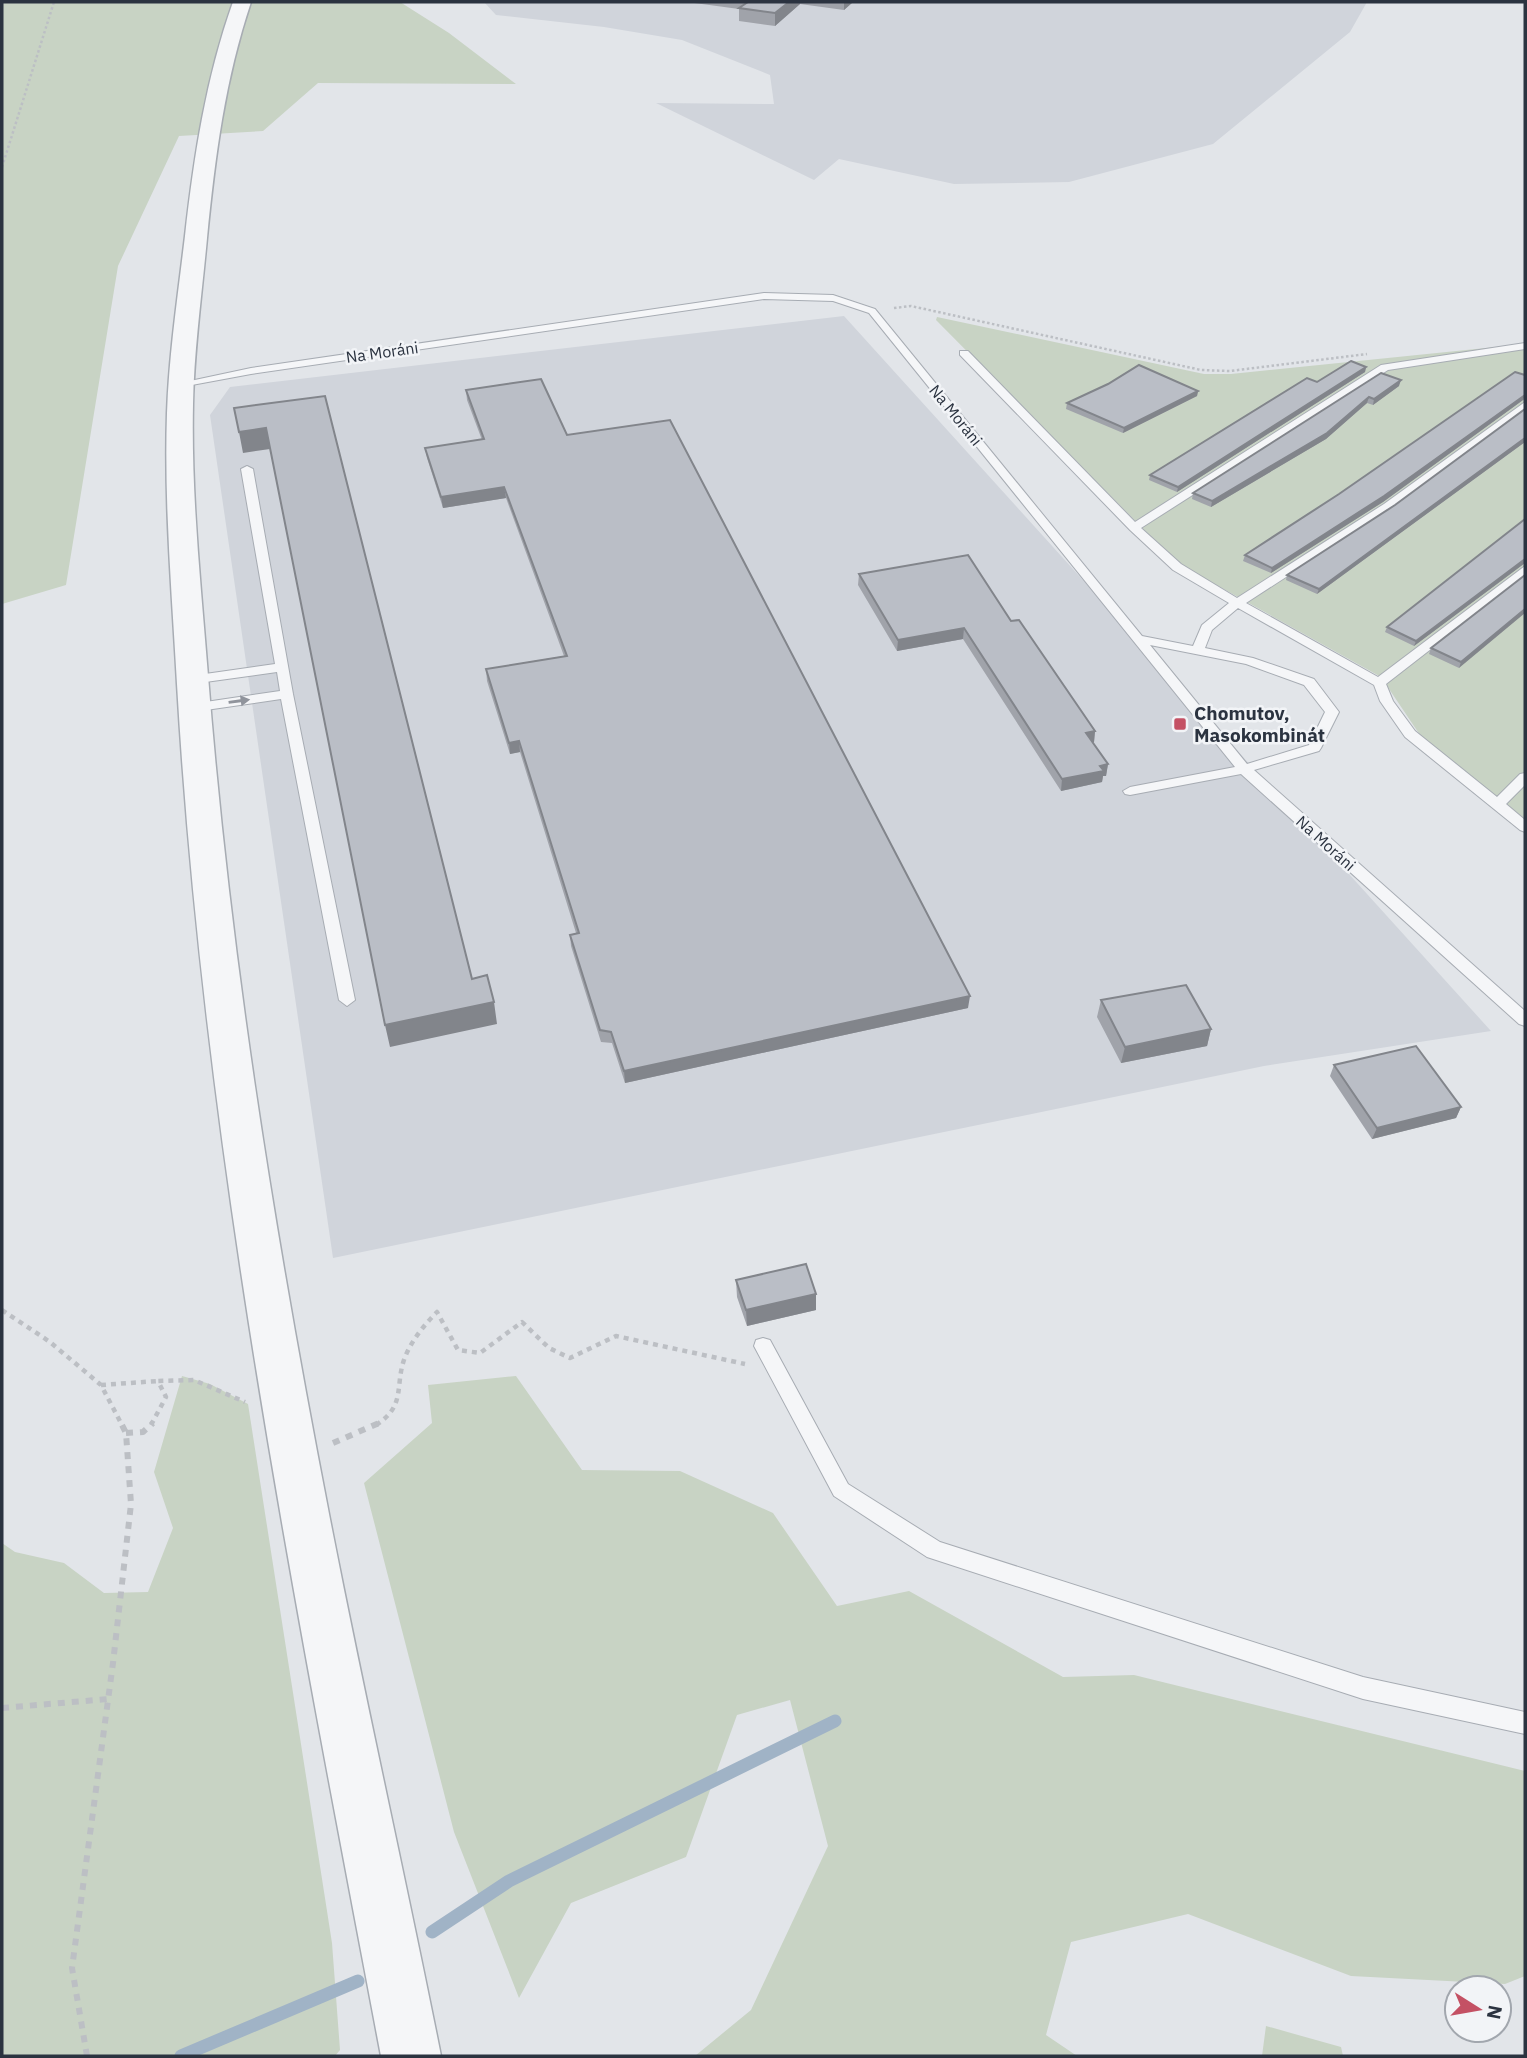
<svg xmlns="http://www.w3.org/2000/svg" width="1527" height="2058" viewBox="0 0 1527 2058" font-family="'IBM Plex Sans',sans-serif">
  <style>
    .built { fill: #d0d4db }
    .green { fill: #c8d3c4 }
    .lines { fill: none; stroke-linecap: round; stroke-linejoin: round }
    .stream { stroke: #a0b3c6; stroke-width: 13 }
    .service-casing { stroke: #a7acb3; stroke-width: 2 }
    .tertiary-casing { stroke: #a7acb3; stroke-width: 3 }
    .path-far2 { stroke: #bcbfc4; stroke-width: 2.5; stroke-dasharray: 2.5 2.5; stroke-linecap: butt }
    .path-far1 { stroke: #bcbfc4; stroke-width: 4.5; stroke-dasharray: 5 5; stroke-linecap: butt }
    .path { stroke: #bcbfc4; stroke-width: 6; stroke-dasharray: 7 7; stroke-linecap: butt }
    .service { fill: #f5f6f8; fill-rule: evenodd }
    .tertiary { fill: #f5f6f8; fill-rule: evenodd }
    .wall { fill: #a0a3aa }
    .shaded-wall { fill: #82858b }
    .building { fill: #babec6; stroke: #82858b; stroke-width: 2 }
    .oneway { fill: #90949c }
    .poi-dot { fill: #c45164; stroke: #f2f4f7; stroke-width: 2.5 }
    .labels { text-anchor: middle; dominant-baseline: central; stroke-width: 5; stroke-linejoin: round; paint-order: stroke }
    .far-street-label { font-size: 16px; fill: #2b3340; stroke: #f2f4f7 }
    .poi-label { font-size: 19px; font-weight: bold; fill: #2b3340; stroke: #f2f4f7; text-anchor: start }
  </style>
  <rect width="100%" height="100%" fill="#e2e5e9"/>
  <path class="built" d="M 484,2 L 1367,2 L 1350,32 L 1213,144 L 1069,182 L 954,184 L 839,159 L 814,180 L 656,103 L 774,104 L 770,75 L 682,40 L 604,27 L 496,15 Z
    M 844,316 L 1491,1031 L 1264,1066 L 333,1258 L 210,415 L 230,387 Z"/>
  <path class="green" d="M 2,2 L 400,2 L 449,33 L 516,84 L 318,83 L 263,131 L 179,136 L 118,266 L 66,585 L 2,604 Z
    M 937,317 L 1204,374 L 1231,374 L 1525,344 L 1525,819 L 1420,735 L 1381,677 L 1177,563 L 936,320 Z
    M 182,1376 L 210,1384 L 248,1404 L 332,1943 L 340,2050 L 335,2056 L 2,2056 L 2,1543 L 15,1552 L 64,1563 L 104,1593 L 148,1592 L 173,1528 L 154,1472 Z
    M 516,1376 L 582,1470 L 680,1471 L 773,1513 L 837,1606 L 909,1591 L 1063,1677 L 1134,1675 L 1525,1771 L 1525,1976 L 1505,1984 L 1351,1976 L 1188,1914 L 1071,1942 L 1046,2035 L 1077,2056 L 695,2056 L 751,2010 L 828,1846 L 790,1700 L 737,1715 L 686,1857 L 571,1903 L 519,1998 L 454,1832 L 364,1483 L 432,1423 L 428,1385 Z
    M 1266,2026 L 1341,2047 L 1343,2056 L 1262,2056 Z"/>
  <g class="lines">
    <path class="stream" d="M 432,1932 L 509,1881 L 835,1721
      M 181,2056 L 358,1981"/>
    <g class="service-casing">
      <path id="service" d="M 764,293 L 833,295 L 875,309 L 1142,636 L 1193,646 L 1202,625 L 1229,603 L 1173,570 L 1130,530 L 960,355 L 960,351 L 968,351 L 1135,522 L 1381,365 L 1525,343 L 1525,349 L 1388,370 L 1141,528 L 1181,564 L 1237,598 L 1384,504 L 1525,402 L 1525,410 L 1392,508 L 1246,603 L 1378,677 L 1525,566 L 1525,576 L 1386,684 L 1393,701 L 1415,731 L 1497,797 L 1520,774 L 1525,773 L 1525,785 L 1506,804 L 1525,820 L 1525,832 L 1520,830 L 1405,737 L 1380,701 L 1374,685 L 1238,608 L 1212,630 L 1205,648 L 1253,658 L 1314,679 L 1339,712 L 1321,748 L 1319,751 L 1254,770 L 1525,1011 L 1525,1026 L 1519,1024 L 1241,774 L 1130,795 L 1125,794 L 1123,791 L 1130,787 L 1235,767 L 869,313 L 833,301 L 764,299 L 251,374 L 181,387 L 176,384 L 251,368 ZM 1150,645 L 1246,664 L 1304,685 L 1325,712 L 1309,745 L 1247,764 Z
        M 247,466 L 253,469 L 293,694 L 355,1000 L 347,1006 L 339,1000 L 281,699 L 192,712 L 185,708 L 192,704 L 280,691 L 277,672 L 191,684 L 185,680 L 191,676 L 275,664 L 241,469 Z
        M 763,1338 L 770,1340 L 848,1484 L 940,1542 L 1363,1677 L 1525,1712 L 1525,1734 L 1363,1699 L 927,1557 L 834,1496 L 754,1346 L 756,1340 Z"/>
    </g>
    <g class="tertiary-casing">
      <path id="tertiary" d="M 233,2 L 251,2 C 225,79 215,157 207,238 C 202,293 194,349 193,404 C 191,495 201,586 208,676 C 230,958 275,1236 329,1514 C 364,1695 405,1875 441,2056 L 381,2056 C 295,1602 204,1147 177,684 C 172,594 164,503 167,413 C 169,354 178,295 185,236 C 194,156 206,78 233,2 Z"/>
    </g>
    <path class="path-far2" d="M 2,167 L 54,2
      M 894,308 L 911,306 L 1201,370 L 1230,371 L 1367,354"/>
    <path class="path-far1" d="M 2,1310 L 50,1342 L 101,1385 L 122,1425
      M 101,1385 L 158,1381
      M 151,1425 L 166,1397 L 158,1381 L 194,1380 L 245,1402
      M 376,1425 C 407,1405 394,1386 405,1357 C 412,1340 424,1325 437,1312 L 458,1350 L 480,1353 L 522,1322 L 549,1348 L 570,1358 L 616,1336 L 745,1364"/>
    <path class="path" d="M 126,1433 L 143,1432 L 153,1423
      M 333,1443 L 379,1423
      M 2,1708 L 108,1699
      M 87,2056 L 72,1968 L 113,1663 L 131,1504 L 126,1433 L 121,1423"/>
    <use href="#service" class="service"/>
    <use href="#tertiary" class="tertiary"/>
  </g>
  <path class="wall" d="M 687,2 L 853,2 L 844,10 L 800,4 L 775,26 L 739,21 L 739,9 Z
    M 1366,367 L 1365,372 L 1177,492 L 1149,480 L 1150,475 L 1317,382 Z
    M 1381,373 L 1399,386 L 1373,405 L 1367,403 L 1326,439 L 1211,507 L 1192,499 L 1193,493 Z
    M 1525,375 L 1525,400 L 1523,400 L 1383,502 L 1271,573 L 1243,561 L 1245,555 Z
    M 466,390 L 567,435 L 968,1008 L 625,1083 L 612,1043 L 601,1042 L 571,946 L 570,935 L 576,933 L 520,752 L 510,754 L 487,681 L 486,669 L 564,656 L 506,498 L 443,508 L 427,458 L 425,448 L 482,440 L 467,400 Z
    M 1198,391 L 1197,396 L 1123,433 L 1066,409 L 1067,403 Z
    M 1525,409 L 1525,442 L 1317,594 L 1286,580 L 1287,575 L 1395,505 Z
    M 1525,563 L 1414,646 L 1385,632 L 1387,627 Z
    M 859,574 L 1011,621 L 1095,731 L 1094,742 L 1093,743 L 1108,764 L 1106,776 L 1103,776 L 1102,782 L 1061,791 L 963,639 L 897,651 L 858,585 Z
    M 1525,575 L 1459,668 L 1429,654 L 1431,648 Z
    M 1101,1000 L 1211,1029 L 1207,1046 L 1121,1063 L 1097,1017 Z
    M 1334,1065 L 1461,1107 L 1456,1118 L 1372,1139 L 1330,1076 Z
    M 736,1280 L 816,1294 L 816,1310 L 747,1326 L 737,1297 Z"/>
  <path class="shaded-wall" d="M 789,2 L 800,2 L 800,4 L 775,26 L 775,13 Z
    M 844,2 L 853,2 L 844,10 Z
    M 1366,367 L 1365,372 L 1177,492 L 1178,487 Z
    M 1401,380 L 1399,386 L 1373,405 L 1374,399 Z
    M 1198,391 L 1197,396 L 1123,433 L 1124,428 Z
    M 1525,395 L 1523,400 L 1383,502 L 1271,573 L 1272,568 Z
    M 1369,397 L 1367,403 L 1326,439 L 1211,507 L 1212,501 Z
    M 266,428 L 270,449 L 243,453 L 239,432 Z
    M 1525,438 L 1525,442 L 1317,594 L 1319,589 Z
    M 504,487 L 506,498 L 443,508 L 441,497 Z
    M 1525,559 L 1525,563 L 1414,646 L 1416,641 Z
    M 1525,609 L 1525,613 L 1459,668 L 1461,662 Z
    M 964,628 L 963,639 L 897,651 L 898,640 Z
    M 1095,731 L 1094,742 L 1084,744 L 1086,733 Z
    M 519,741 L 520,752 L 510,754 L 509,743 Z
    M 1108,764 L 1106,776 L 1103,776 L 1102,782 L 1061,791 L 1062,779 L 1100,766 Z
    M 970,996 L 968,1008 L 625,1083 L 624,1071 Z
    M 494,1002 L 497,1024 L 390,1047 L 385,1025 Z
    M 1211,1029 L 1207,1046 L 1121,1063 L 1125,1047 Z
    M 1461,1107 L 1456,1118 L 1372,1139 L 1377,1128 Z
    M 816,1294 L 816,1310 L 747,1326 L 746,1310 Z"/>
  <path class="building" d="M 748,2 L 789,2 L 775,13 L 739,8 Z
    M 1351,361 L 1366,367 L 1178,487 L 1150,475 L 1307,378 L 1317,382 Z
    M 1139,365 L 1198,391 L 1124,428 L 1067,403 L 1108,384 Z
    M 1515,372 L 1525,375 L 1525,395 L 1384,496 L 1272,568 L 1245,555 L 1339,494 Z
    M 1381,373 L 1401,380 L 1374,399 L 1369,397 L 1327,433 L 1212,501 L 1193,493 Z
    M 541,379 L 567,435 L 670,420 L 970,996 L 624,1071 L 611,1032 L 600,1030 L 570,935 L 579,933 L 519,741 L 509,743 L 486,669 L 567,656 L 504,487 L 441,497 L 425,448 L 484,439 L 466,390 Z
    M 325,396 L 472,979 L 487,975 L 494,1002 L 385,1025 L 266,428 L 239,432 L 234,408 Z
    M 1525,409 L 1525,438 L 1319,589 L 1287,575 L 1395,505 Z
    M 1525,519 L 1525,559 L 1416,641 L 1387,627 Z
    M 968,555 L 1011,621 L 1019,620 L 1095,731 L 1086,733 L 1108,764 L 1100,766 L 1104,771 L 1062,779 L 964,628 L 898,640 L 859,574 Z
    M 1525,575 L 1525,609 L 1461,662 L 1431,648 Z
    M 1186,985 L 1211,1029 L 1125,1047 L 1101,1000 Z
    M 1416,1046 L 1461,1107 L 1377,1128 L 1334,1065 Z
    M 806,1264 L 816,1294 L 746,1310 L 736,1280 Z"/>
  <defs><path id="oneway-solid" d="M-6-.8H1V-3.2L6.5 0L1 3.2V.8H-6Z" transform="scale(1.75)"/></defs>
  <use class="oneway" href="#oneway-solid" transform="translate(239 701) rotate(-8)"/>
  <rect class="poi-dot" x="1173" y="717" width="14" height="14" rx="3.5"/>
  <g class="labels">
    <g class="far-street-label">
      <text transform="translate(382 352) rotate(-8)">Na Moráni</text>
      <text transform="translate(956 415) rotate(51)">Na Moráni</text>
      <text transform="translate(1326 843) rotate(42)">Na Moráni</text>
    </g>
    <g class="poi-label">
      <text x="1194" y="713">Chomutov,<tspan x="1194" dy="22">Masokombinát</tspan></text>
    </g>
  </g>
  <rect width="1527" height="2058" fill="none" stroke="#2b3340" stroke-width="7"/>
  <g transform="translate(1478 2009) rotate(101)"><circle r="33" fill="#f2f4f7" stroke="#a2a7ae" stroke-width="2"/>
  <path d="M0-5L12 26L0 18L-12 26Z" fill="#c45164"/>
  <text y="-10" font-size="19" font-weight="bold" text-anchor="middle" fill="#2b3340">N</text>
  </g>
</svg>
